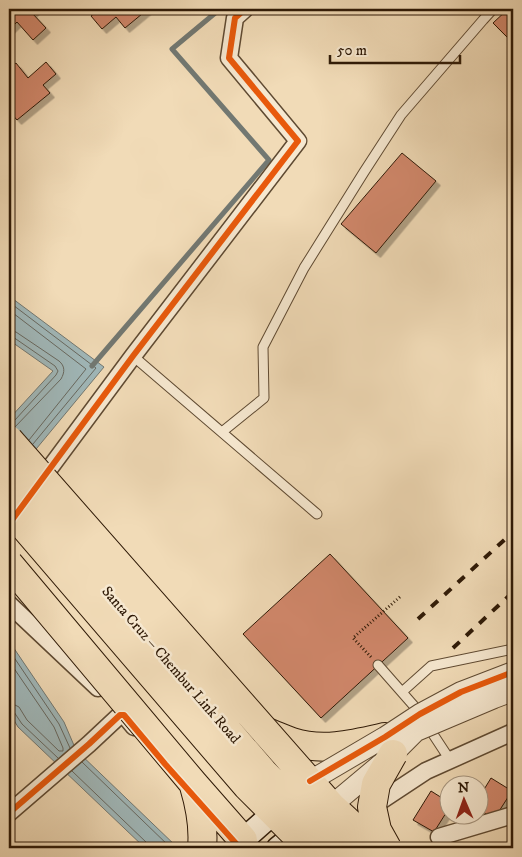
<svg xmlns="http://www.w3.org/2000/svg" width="522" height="857" viewBox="0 0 522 857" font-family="'IM FELL DW Pica',serif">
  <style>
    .water { fill: #a0b8ba; stroke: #727872 }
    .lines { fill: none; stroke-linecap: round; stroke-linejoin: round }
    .shore { stroke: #676860; stroke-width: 1 }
    .stream { stroke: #727872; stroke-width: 5 }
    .building { fill: #d2886c; stroke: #2e1906; filter: url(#shadow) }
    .service-casing { stroke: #5f4a32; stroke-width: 11 }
    .minor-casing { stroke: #5f4a32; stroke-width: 19 }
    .secondary-casing { stroke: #2e1906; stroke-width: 25 }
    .trunk-casing { stroke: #2e1906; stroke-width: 30 }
    .path { stroke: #2e1906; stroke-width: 3; stroke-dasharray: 1 2.5; stroke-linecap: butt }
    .service { stroke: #f6e8d0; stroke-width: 9 }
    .minor { stroke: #f6e8d0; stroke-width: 16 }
    .secondary { stroke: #f6e8d0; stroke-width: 22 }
    .trunk { stroke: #f1dbb7; stroke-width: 28 }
    .rail { stroke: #2e1906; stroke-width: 4; stroke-dasharray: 9 9; stroke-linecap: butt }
    .tertiary-bridge-casing { stroke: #5f4a32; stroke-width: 22; stroke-linecap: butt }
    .secondary-bridge-casing { stroke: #2e1906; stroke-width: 25; stroke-linecap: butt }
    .trunk-bridge-casing { stroke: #2e1906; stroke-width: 30; stroke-linecap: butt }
    .tertiary-bridge { stroke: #f6e8d0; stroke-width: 20 }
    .secondary-bridge { stroke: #f6e8d0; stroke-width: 22 }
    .trunk-bridge { stroke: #f1dbb7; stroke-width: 28 }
    .cycleway-casing { stroke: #f6e8d0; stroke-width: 9 }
    .cycleway { stroke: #e8590c; stroke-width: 6 }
    .labels { text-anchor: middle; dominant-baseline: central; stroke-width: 5; stroke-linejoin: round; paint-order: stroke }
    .street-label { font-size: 15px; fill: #2e1906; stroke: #f6e8d0 }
  </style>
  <defs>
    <filter id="shadow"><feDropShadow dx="4.5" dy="4.5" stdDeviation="0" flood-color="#0004"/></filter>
  </defs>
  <rect width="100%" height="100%" fill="#f1dbb7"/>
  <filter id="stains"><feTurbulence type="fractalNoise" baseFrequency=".004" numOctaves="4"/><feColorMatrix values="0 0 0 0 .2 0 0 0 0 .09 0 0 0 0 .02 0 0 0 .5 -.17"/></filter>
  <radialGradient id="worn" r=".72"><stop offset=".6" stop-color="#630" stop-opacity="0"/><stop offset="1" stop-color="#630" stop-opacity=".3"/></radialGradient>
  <path class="water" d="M 9,296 L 104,367 L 32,454 L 9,475 L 9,419 L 53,371 L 9,340 Z
    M 9,641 L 64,722 L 76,750 L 178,848 L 145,848 L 18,727 L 9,712 Z"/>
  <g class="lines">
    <path class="shore" d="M 9,302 L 96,368 L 33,444
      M 9,310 L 86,369 L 29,440
      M 9,330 L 16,332 L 59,361 C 65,366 65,372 61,379 L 15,427
      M 9,337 L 13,337 L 55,366 L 58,371 L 56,375 L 15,420 L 9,422
      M 9,650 L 59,724 L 70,748
      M 9,661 L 54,727 L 63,748 L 63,751 L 59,751 L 27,720 L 19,707 L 15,705 L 9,704
      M 9,710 L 14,712 L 22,724 L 58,758
      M 82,762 L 171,848
      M 72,771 L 147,843 L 148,848"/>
    <path class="stream" d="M 92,366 L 269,160 L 172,49 L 220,9"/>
  </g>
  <path class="building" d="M 9,9 L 36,9 L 32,13 L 46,28 L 33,40 L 17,22 L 9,30 Z
    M 100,9 L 148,9 L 125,28 L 116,17 L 102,29 L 91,16 Z
    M 508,9 L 513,9 L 513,43 L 493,23 Z
    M 46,62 L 56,74 L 43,85 L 50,93 L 17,120 L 10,112 L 9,113 L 9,68 L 16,63 L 28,78 Z
    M 402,153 L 436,181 L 376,253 L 341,224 Z
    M 330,554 L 408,638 L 321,718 L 243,634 Z
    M 491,778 L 512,791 L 494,819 L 480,810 L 480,796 Z
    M 431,791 L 450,803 L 450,814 L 471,814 L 465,825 L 446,813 L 434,832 L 413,820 Z"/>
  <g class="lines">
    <g class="service-casing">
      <path id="service" d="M 133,356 L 317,514
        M 222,432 L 264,398 L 263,347 L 304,268 L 364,172 L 401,115 L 483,20 L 493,9
        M 378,665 L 414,706 L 420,714
        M 402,692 L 431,666 L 513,649
        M 427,725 L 450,760"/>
    </g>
    <g class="minor-casing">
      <path id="minor" d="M 38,484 L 133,356 L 298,141 L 229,58 L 235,18 L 245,9
        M 9,604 L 98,688
        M 370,808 L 426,771 L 513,732
        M 9,813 L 89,744 L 120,715 L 124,715 L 134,727
        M 439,837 L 513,815"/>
    </g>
    <g class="secondary-casing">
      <path id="secondary" d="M 278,848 L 309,823"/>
    </g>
    <g class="trunk-casing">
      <path id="trunk" d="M 267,732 C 275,735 283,739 292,742 C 323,752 354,744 385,737"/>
    </g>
    <path class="path" d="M 371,657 L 353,638 L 401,596"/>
    <use href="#service" class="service"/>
    <use href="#minor" class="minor"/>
    <use href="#secondary" class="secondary"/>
    <use href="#trunk" class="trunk"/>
    <path class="rail" d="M 511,618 L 513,617
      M 418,619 L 513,532
      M 453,648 L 513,592"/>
    <g class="tertiary-bridge-casing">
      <path id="tertiary-bridge" d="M 310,781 L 385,737 L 420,714 L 461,692 L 513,672
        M 331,806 L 393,754 L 416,731 L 494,698 L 513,691"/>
    </g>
    <g class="secondary-bridge-casing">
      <path id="secondary-bridge" d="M 235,848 L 243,840 L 286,802"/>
    </g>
    <g class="trunk-bridge-casing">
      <path id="trunk-bridge" d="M 9,440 L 331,806 L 376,848
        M 9,477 L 263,772 L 338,848
        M 9,509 L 247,786 L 309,848
        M 9,564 L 193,783 L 243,840
        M 194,786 C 200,806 204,827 202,848
        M 387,848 L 377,830 L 372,807 L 376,784 L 393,754"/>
    </g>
    <use href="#tertiary-bridge" class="tertiary-bridge"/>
    <use href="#secondary-bridge" class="secondary-bridge"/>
    <use href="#trunk-bridge" class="trunk-bridge"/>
    <g class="cycleway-casing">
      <path id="cycleway" d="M 9,524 L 133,356 L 298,141 L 229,58 L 235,18 L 245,9
        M 310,781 L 385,737 L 420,714 L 461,692 L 513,672
        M 9,813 L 89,744 L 120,715 L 124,715 L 165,764 L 240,848"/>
    </g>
    <use href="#cycleway" class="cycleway"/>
  </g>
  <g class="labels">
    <g class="street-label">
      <text transform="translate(171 665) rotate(49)">Santa Cruz – Chembur Link Road</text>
    </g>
  </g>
  <rect width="522" height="857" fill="none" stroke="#f1dbb7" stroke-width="30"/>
  <rect x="10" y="10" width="502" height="837" fill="none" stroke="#2e1906" stroke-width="2.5"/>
  <rect x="15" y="15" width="492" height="827" fill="none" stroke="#2e1906"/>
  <g transform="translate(464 800) rotate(358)"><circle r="24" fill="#f6e8d0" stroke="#a6957f"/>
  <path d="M0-4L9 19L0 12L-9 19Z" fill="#8f2418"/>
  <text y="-8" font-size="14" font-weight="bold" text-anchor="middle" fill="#2e1906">N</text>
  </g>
  <path d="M330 55v8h130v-8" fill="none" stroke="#2e1906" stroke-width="2.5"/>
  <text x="337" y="55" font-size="15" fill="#2e1906" stroke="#f6e8d0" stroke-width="4" paint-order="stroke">50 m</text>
  <rect width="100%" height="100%" filter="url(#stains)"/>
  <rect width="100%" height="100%" fill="url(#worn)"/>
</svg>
